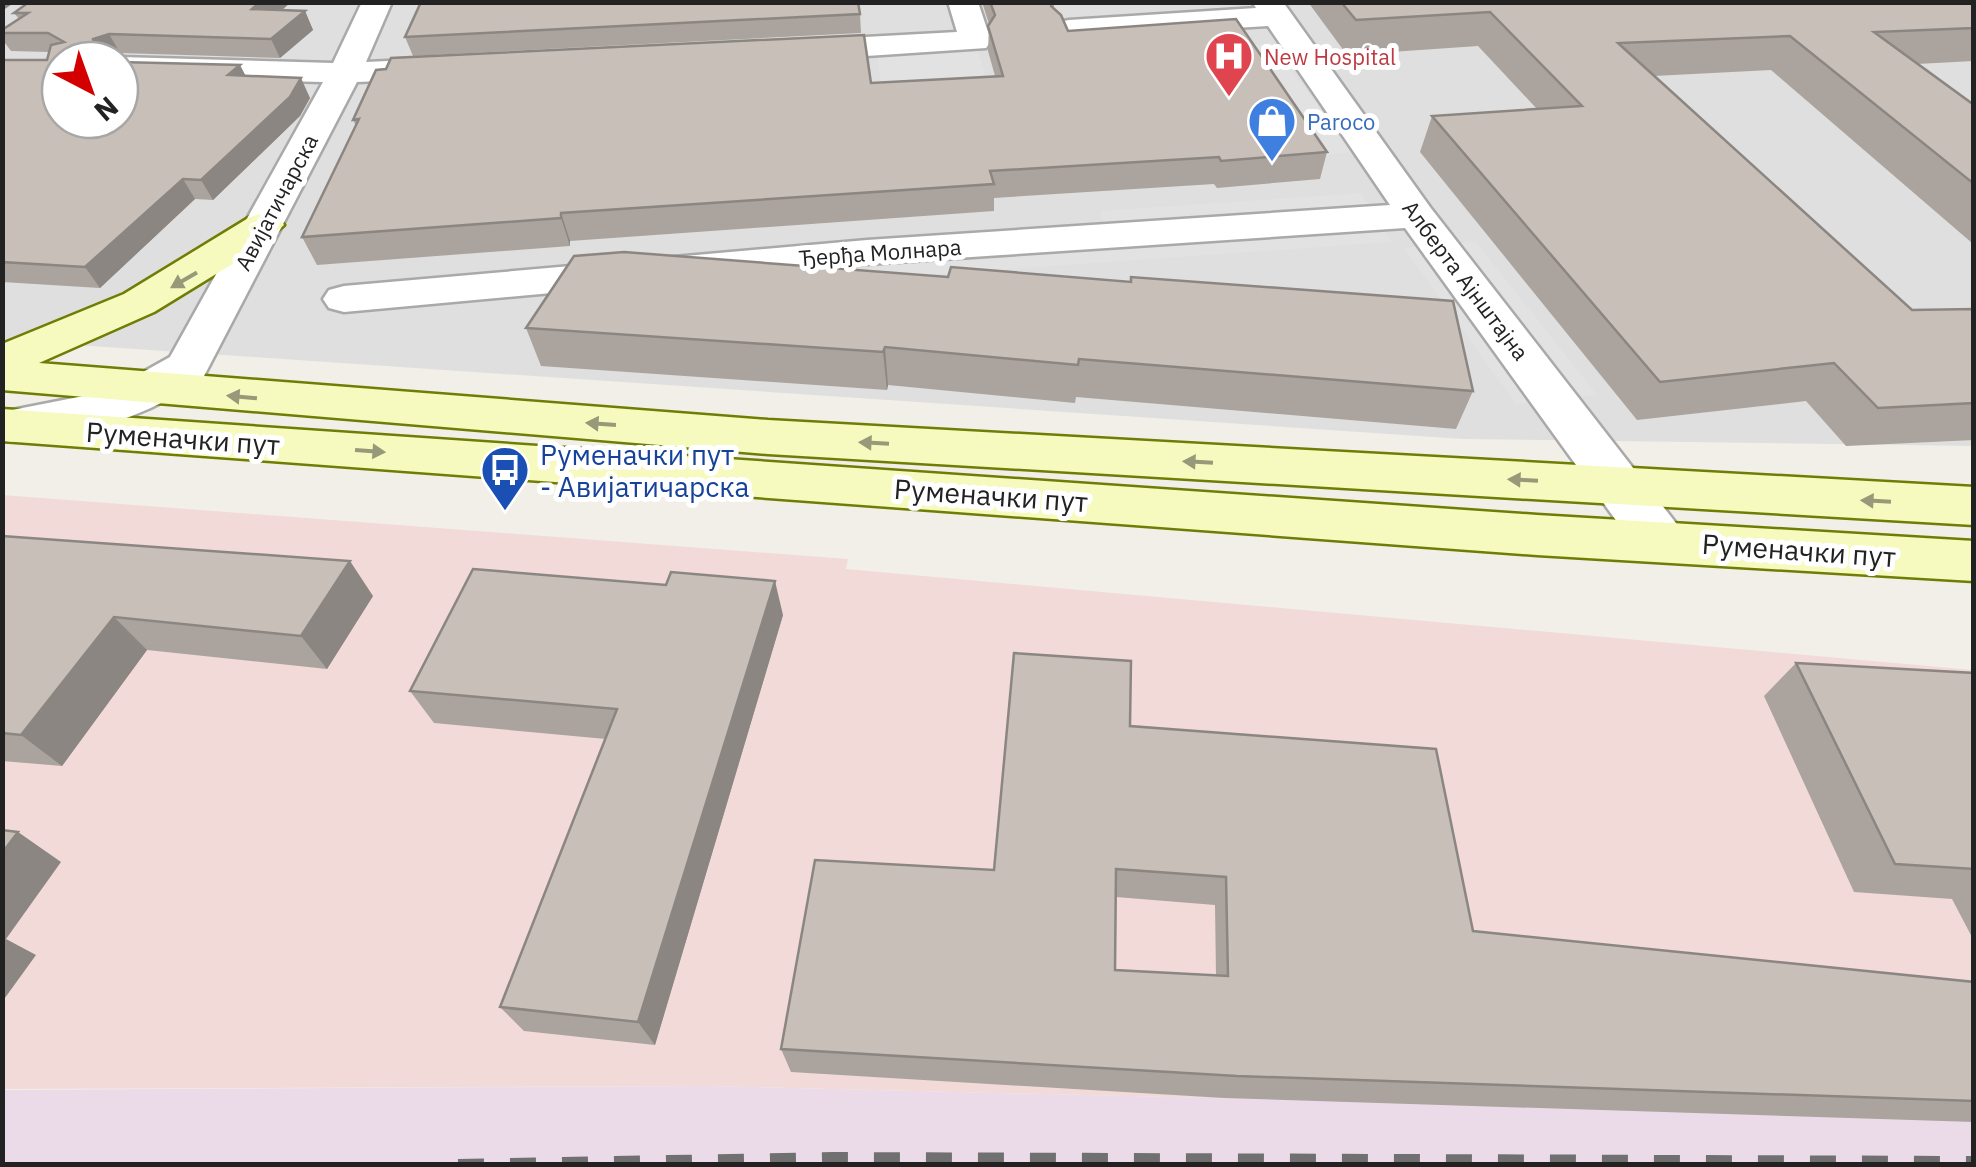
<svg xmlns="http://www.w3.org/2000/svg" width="1976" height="1167" viewBox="0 0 1976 1167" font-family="'IBM Plex Sans',sans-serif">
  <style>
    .residential { fill: #e0dfdf; fill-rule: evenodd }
    .commercial { fill: #f2dad9 }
    .industrial { fill: #ebdbe8 }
    .parking { fill: #e2e2e2 }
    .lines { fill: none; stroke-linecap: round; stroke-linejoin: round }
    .minor-casing { stroke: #a9a9a9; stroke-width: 5 }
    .secondary-casing { stroke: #707d05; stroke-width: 5 }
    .minor { fill: #fff; fill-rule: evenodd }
    .secondary { fill: #f7fabf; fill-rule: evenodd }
    .rail { stroke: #707070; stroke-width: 10; stroke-dasharray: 26 26; stroke-linecap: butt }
    .wall { fill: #aba49e; fill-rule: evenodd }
    .shaded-wall { fill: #8b8681 }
    .building { fill: #c7bfb8; stroke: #8b8681; stroke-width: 2.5; fill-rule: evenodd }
    .oneway { fill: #979978 }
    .labels { text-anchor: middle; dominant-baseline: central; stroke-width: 10; stroke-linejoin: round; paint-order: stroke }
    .far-health-label { font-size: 22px; fill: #be3a42; stroke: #fff; text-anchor: start }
    .far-shop-label { font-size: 22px; fill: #366cbe; stroke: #fff; text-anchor: start }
    .far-street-label { font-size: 22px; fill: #222; stroke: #fff }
    .street-label { font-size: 28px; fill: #222; stroke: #fff }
    .transit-label { font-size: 28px; fill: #164399; stroke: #fff; text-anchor: start }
  </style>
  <rect width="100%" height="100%" fill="#f2efe9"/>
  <path class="residential" d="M 2,3 L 1973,3 L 1973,446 L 1463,439 L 3,340 ZM 60,60 L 120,60 L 120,120 L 60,120 Z"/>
  <path class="commercial" d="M 2,495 L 848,559 L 846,569 L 1973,670 L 1973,1116 L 706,1086 L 3,1089 Z"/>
  <path class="industrial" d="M 706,1086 L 1973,1116 L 1974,1164 L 3,1164 L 2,1090 Z"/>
  <path class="parking" d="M 975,41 L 991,96 L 884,103 L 876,47 Z
    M 1271,43 L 1352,152 L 1321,155 L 1244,46 Z
    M 1361,193 L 1392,242 L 869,279 L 867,252 L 1108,235 L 1100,211 Z
    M 1475,241 L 1597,395 L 1516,404 L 1404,248 Z"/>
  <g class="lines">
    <g class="minor-casing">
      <path id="minor" d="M 362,2 L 392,2 L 366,62 L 452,58 L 464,61 L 469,68 L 464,75 L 452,78 L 357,82 L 204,376 C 158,411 107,428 50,436 C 35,439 17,444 2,440 L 2,412 L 109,391 L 170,357 L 323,82 L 120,77 L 120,60 L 108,60 L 120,57 L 333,63 Z
        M 948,2 L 978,2 L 991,41 L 986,48 L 792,61 L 781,58 L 776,51 L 781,44 L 792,41 L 957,32 Z
        M 1252,2 L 1283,2 L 1430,207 L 1679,527 L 1687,541 L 1679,555 L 1660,561 L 1641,555 L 1405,228 L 867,264 L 344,312 L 329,308 L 323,299 L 329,290 L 344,286 L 867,240 L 1390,205 L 1268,26 L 1069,38 L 1058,36 L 1053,29 L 1058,22 L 1069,20 L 1256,8 Z"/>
    </g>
    <g class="secondary-casing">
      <path id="secondary" d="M 264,213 L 278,217 L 284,225 L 247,255 L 154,312 L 39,363 L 768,420 L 1974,487 L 1974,525 L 768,454 L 2,390 L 2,344 L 124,294 L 250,217 Z
        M 2,409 L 1537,515 L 1974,541 L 1974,581 L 1537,555 L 2,441 Z"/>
    </g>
    <use href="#minor" class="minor"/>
    <use href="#secondary" class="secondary"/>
    <path class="rail" d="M 458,1164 L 833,1157 L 1974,1161"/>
  </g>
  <path class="wall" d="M 29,2 L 291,2 L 282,10 L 305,11 L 313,30 L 280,58 L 120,53 L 111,56 L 114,60 L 60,60 L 246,76 L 310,98 L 300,116 L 213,200 L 195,199 L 100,288 L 2,282 L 2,60 L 47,60 L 49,52 L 11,51 L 2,39 L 2,30 L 19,19 L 14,13 Z
    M 982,2 L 1054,2 L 1054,8 L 1068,31 L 1327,152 L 1320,179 L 1217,188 L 1214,184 L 994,198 L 994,211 L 570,241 L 570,246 L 317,265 L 302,237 L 356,126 L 353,120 L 871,83 L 995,76 L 988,51 L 989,24 Z
    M 1308,2 L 1974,2 L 1974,61 L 1917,64 L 1974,105 L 1974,243 L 1972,243 L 1771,70 L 1654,76 L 1912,310 L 1974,309 L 1974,440 L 1846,446 L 1806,401 L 1637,420 L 1420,152 L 1432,116 L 1537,109 L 1478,46 L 1347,55 Z
    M 860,14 L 861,33 L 413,56 L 405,37 Z
    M 574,256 L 1473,391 L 1456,429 L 1076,397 L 1075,403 L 888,385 L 887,390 L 541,366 L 526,328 Z
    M 2,536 L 373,596 L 327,669 L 147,650 L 62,766 L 2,761 Z
    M 783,615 L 655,1045 L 524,1031 L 500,1007 L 606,739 L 434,723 L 410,691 Z
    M 1796,663 L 1974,673 L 1974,941 L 1952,899 L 1854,892 L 1764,696 Z
    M 1130,726 L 1473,931 L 1974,982 L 1974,1122 L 1224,1098 L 791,1072 L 781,1049 L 994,870 ZM 1116,897 L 1215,905 L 1216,976 L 1115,970 Z"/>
  <path class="shaded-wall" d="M 2,2 L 15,2 L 2,11 Z
    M 260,2 L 291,2 L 262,27 L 252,9 Z
    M 305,11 L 313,30 L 280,58 L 271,39 Z
    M 109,34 L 120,53 L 111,56 L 114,60 L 108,60 L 94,44 L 93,39 Z
    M 240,65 L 250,84 L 228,75 Z
    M 301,78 L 310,98 L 300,116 L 213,200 L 201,180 Z
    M 183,179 L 195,199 L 100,288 L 85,267 Z
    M 561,213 L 570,241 L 570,246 L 561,218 Z
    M 885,347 L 888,385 L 887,390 L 883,352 Z
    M 350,561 L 373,596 L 327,669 L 301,636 Z
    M 775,581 L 783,615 L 655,1045 L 638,1022 Z
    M 114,617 L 147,650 L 62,766 L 21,735 Z
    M 18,832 L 61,862 L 6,939 L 36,955 L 2,1002 L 2,853 Z"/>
  <path class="building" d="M 29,2 L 260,2 L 252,9 L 305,11 L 271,39 L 109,34 L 93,39 L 94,44 L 105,45 L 108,60 L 60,60 L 60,120 L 120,120 L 120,62 L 240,65 L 228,75 L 301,78 L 290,97 L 201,180 L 183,179 L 85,267 L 2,262 L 2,60 L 47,60 L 51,45 L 64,42 L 48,33 L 2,33 L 2,30 L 28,13 L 14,13 Z
    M 421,2 L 858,2 L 860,14 L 405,37 Z
    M 990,2 L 1052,2 L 1051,6 L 1061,15 L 1068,31 L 1236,19 L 1327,152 L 1221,161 L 1219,157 L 990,171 L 994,184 L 561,213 L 561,218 L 302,237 L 359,119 L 353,120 L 376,70 L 386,69 L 391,58 L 864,35 L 871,83 L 1003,76 L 988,26 L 995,15 Z
    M 1341,2 L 1974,2 L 1974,28 L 1874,32 L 1974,105 L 1974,184 L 1790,36 L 1618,43 L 1912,310 L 1974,309 L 1974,403 L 1878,408 L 1834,363 L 1660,382 L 1432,116 L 1582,106 L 1490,12 L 1356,20 Z
    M 624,252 L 948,277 L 951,267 L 1131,282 L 1131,277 L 1453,301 L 1473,391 L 1079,359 L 1078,365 L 885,347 L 883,352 L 526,328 L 574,256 Z
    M 2,536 L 350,561 L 301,636 L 114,617 L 21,735 L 2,733 Z
    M 473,569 L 666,585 L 671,572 L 775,581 L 638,1022 L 500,1007 L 617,709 L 410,691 Z
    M 1014,653 L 1131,661 L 1130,726 L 1436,749 L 1473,931 L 1974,982 L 1974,1101 L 1237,1076 L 781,1049 L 815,860 L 994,870 ZM 1116,869 L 1226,877 L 1228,976 L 1115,970 Z
    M 1796,663 L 1974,673 L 1974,869 L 1895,864 Z
    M 2,830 L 18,832 L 2,853 Z"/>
  <defs><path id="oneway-solid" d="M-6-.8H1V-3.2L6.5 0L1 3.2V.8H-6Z" transform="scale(2.5)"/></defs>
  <g class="oneway">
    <use href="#oneway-solid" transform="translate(184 280) rotate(150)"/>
    <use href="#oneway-solid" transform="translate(242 397) rotate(-175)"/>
    <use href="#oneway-solid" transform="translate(601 424) rotate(-176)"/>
    <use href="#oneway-solid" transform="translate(874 443) rotate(-177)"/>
    <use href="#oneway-solid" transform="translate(370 451) rotate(4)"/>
    <use href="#oneway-solid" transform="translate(1198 462) rotate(-177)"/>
    <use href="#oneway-solid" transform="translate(1523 480) rotate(-177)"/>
    <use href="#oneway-solid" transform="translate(1876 501) rotate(-177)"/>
  </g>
  <defs>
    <g id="hospital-pin" transform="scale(2.5)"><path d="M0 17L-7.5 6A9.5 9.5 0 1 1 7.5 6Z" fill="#e0444e" stroke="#fff"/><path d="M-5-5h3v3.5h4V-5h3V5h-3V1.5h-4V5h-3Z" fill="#fff"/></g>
    <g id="shop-pin" transform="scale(2.5)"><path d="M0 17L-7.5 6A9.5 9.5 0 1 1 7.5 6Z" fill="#3f7fe0" stroke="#fff"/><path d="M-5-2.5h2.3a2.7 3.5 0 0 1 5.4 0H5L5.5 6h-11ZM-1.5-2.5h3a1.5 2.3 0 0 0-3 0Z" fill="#fff"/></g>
    <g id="bus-pin" transform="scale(2.5)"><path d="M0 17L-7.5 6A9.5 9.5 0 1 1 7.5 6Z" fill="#1a4fb4" stroke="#fff"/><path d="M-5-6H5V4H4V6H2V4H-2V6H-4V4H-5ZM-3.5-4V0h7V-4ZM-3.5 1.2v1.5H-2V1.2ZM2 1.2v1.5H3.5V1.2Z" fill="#fff"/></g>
  </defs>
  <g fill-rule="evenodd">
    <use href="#hospital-pin" x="1229" y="56"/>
    <use href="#shop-pin" x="1272" y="121"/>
    <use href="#bus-pin" x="505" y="470"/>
  </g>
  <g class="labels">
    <g class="far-health-label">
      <text x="1264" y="56">New Hospital</text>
    </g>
    <g class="far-shop-label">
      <text x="1307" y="121">Paroco</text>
    </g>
    <g class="far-street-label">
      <text transform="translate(276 202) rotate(-62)">Авијатичарска</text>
      <text transform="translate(880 252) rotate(-4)">Ђерђа Молнара</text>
      <text transform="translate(1466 280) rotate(53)">Алберта Ајнштајна</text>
    </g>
    <g class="street-label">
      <text transform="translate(183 438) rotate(4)">Руменачки пут</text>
      <text transform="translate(991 495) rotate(4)">Руменачки пут</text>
      <text transform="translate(1799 550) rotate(4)">Руменачки пут</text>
    </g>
    <g class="transit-label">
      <text x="540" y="454">Руменачки пут<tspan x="540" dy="32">- Авијатичарска</tspan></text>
    </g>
  </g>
  <rect width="1976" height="1167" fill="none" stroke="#222222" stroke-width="10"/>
  <g transform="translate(90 90) rotate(139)"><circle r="48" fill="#ffffff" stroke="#a7a7a7" stroke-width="2.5"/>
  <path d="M0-8L18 38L0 25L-18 38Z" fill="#d40000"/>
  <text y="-15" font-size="28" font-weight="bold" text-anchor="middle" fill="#222222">N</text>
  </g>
</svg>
